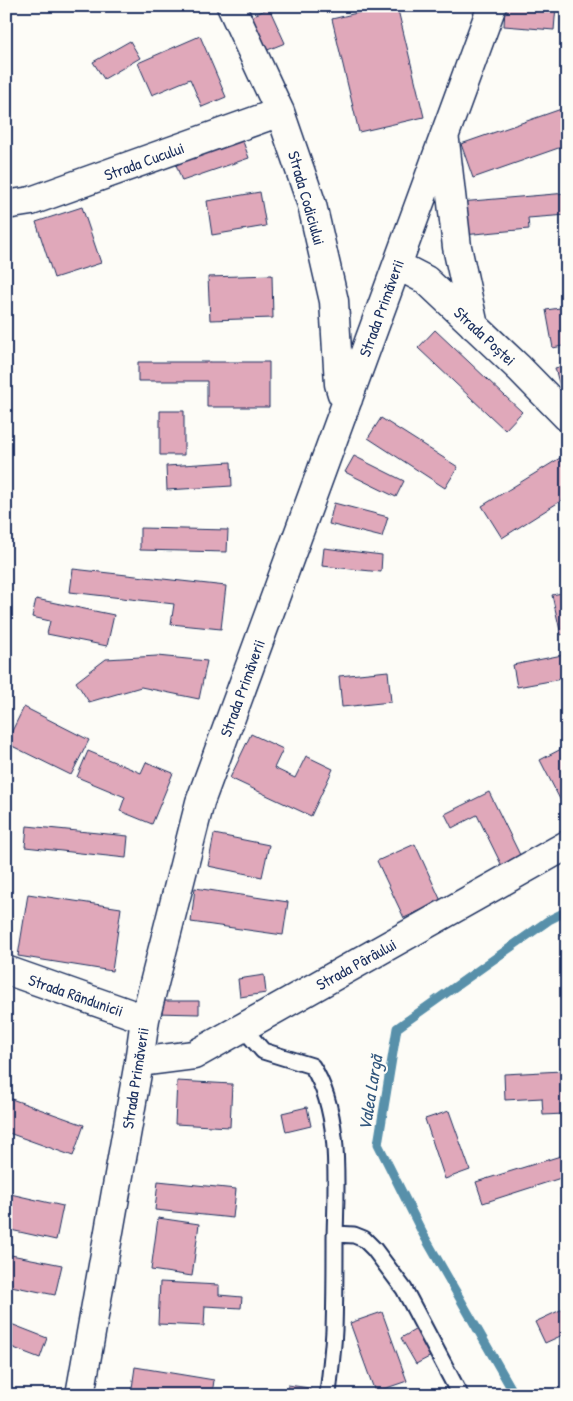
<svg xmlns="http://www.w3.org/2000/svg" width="573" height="1401" viewBox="0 0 573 1401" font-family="'Patrick Hand',sans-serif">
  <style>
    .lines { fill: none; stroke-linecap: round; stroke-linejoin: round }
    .stream { stroke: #5890aa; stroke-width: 9 }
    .building { fill: #e0a8ba; stroke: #1b2f5e }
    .service-casing { stroke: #1b2f5e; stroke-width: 19 }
    .minor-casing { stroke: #1b2f5e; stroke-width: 31 }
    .service { stroke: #fdfcf7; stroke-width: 15 }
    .minor { stroke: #fdfcf7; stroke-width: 28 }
    .labels { text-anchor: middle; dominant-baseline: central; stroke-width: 4; stroke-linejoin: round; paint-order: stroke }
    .street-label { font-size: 16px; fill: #1b2f5e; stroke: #fdfcf7 }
    .water-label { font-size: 18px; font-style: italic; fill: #34587e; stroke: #fdfcf7 }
  </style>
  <rect width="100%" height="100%" fill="#fdfcf7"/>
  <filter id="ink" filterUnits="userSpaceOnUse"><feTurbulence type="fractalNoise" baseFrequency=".02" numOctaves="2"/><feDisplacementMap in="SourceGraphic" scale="10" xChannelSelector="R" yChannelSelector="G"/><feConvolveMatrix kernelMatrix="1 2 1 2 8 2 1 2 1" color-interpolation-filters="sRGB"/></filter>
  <g filter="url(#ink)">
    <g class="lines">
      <path class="stream" d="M 515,1395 L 423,1234 L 378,1144 L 397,1028 L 549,920 L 567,911"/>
    </g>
    <path class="building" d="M 386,6 L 397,6 L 424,117 L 359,132 L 332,19 Z
      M 505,6 L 556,6 L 554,30 L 504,26 Z
      M 269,8 L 285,43 L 265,51 L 250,17 Z
      M 200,36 L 226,97 L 202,107 L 190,79 L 152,95 L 138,63 Z
      M 130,41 L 140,58 L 104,79 L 93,62 Z
      M 567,107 L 567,145 L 473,178 L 461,144 Z
      M 241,136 L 249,158 L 182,181 L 174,159 Z
      M 260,192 L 266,226 L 212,235 L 207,201 Z
      M 567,193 L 567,215 L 528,218 L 529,229 L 463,235 L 460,202 Z
      M 82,207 L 101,263 L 54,278 L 36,222 Z
      M 272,275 L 273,318 L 210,320 L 208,277 Z
      M 567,307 L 567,345 L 553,348 L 546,310 Z
      M 435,330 L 522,412 L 505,430 L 418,348 Z
      M 138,362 L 269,362 L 269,407 L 207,407 L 207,381 L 138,381 Z
      M 567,365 L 567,393 L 562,394 L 555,368 Z
      M 160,411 L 184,411 L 184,455 L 160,455 Z
      M 381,418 L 458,467 L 445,488 L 368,438 Z
      M 354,456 L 404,481 L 396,497 L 345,472 Z
      M 560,458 L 567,469 L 567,497 L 502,538 L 482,506 Z
      M 231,462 L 232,486 L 167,490 L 166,466 Z
      M 334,503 L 388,517 L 382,537 L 329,524 Z
      M 140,528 L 228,530 L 227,552 L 140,550 Z
      M 324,548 L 382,555 L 381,572 L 322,566 Z
      M 73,569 L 226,586 L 221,629 L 171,624 L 174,604 L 70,592 Z
      M 567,592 L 567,633 L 561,635 L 552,595 Z
      M 36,599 L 114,615 L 107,646 L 47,634 L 50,621 L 32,617 Z
      M 567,654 L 567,678 L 517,687 L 513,665 Z
      M 157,656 L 207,661 L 199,699 L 141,687 L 89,702 L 76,682 L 106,659 Z
      M 388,671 L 391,702 L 342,707 L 339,676 Z
      M 24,707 L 89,740 L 71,775 L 6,743 Z
      M 251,734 L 283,749 L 274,768 L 295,778 L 306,756 L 333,769 L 311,816 L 230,778 Z
      M 567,746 L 567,813 L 540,760 Z
      M 88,751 L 141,773 L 146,762 L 173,773 L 152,824 L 120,811 L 125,797 L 77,777 Z
      M 489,792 L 521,857 L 502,866 L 477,815 L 452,828 L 445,814 Z
      M 27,826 L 128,836 L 126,858 L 25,847 Z
      M 214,834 L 269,845 L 262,877 L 208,866 Z
      M 415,844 L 441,901 L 404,918 L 377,861 Z
      M 195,888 L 288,902 L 283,935 L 191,922 Z
      M 28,894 L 121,908 L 112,971 L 18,956 Z
      M 264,975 L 266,993 L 240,997 L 238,979 Z
      M 155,1001 L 199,1001 L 199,1014 L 154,1013 Z
      M 567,1027 L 567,1051 L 562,1028 Z
      M 562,1071 L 564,1114 L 543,1115 L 542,1098 L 505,1100 L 504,1074 Z
      M 177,1081 L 232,1084 L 230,1127 L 175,1124 Z
      M 6,1097 L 84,1125 L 73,1156 L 6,1132 Z
      M 307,1107 L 311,1126 L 286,1132 L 282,1113 Z
      M 449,1111 L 470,1170 L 445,1179 L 425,1119 Z
      M 567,1154 L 567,1176 L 483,1203 L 476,1182 Z
      M 158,1181 L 236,1189 L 233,1218 L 155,1210 Z
      M 6,1193 L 63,1206 L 56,1240 L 6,1229 Z
      M 158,1218 L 199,1224 L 192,1276 L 151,1270 Z
      M 6,1254 L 62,1265 L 55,1295 L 6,1285 Z
      M 160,1282 L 219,1285 L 219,1295 L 242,1297 L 241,1308 L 205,1306 L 204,1326 L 158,1324 Z
      M 567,1307 L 567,1333 L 545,1343 L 535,1322 Z
      M 382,1312 L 407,1381 L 375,1392 L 350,1323 Z
      M 6,1322 L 47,1338 L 40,1358 L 6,1345 Z
      M 420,1327 L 435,1354 L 416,1364 L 401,1338 Z
      M 135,1367 L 214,1380 L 212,1395 L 131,1395 Z
      M 288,1385 L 310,1388 L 309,1395 L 287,1395 Z"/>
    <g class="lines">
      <g class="service-casing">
        <path id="service" d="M 243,1028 L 263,1051 L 312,1066 C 342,1112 336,1184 335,1238 C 335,1268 335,1299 334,1330 C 333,1351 330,1373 328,1395
          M 335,1234 L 354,1235 L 364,1239 L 374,1249 L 404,1289 L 460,1395"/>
      </g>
      <g class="minor-casing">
        <path id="minor" d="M 231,6 L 280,112 L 312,205 L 334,301 L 339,384 L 342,394 L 348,399
          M 445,141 L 457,247 L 474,326
          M 6,205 L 31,201 L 280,112
          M 397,265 L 426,280 L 519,368 L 567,417
          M 6,970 L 145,1019
          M 139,1062 L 194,1055 L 567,845
          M 80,1395 L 139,1062 L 145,1019 L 200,802 L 492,6"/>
      </g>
      <use href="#service" class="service"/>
      <use href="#minor" class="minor"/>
    </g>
  </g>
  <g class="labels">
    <g class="street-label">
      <text transform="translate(144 161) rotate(-20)">Strada Cucului</text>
      <text transform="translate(307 198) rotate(74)">Strada Codiciului</text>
      <text transform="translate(381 308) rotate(-70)">Strada Primăverii</text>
      <text transform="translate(485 336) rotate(43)">Strada Poștei</text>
      <text transform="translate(242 688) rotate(-70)">Strada Primăverii</text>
      <text transform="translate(356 964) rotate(-29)">Strada Pârâului</text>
      <text transform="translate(76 995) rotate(19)">Strada Rândunicii</text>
      <text transform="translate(135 1078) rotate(-81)">Strada Primăverii</text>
    </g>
    <g class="water-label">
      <text transform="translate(370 1093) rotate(-81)">Valea Largă</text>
    </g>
  </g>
  <rect width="573" height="1401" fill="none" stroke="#fdfcf7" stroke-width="25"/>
  <rect x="12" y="12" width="548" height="1376" fill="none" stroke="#1b2f5e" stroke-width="2" filter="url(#ink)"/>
</svg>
